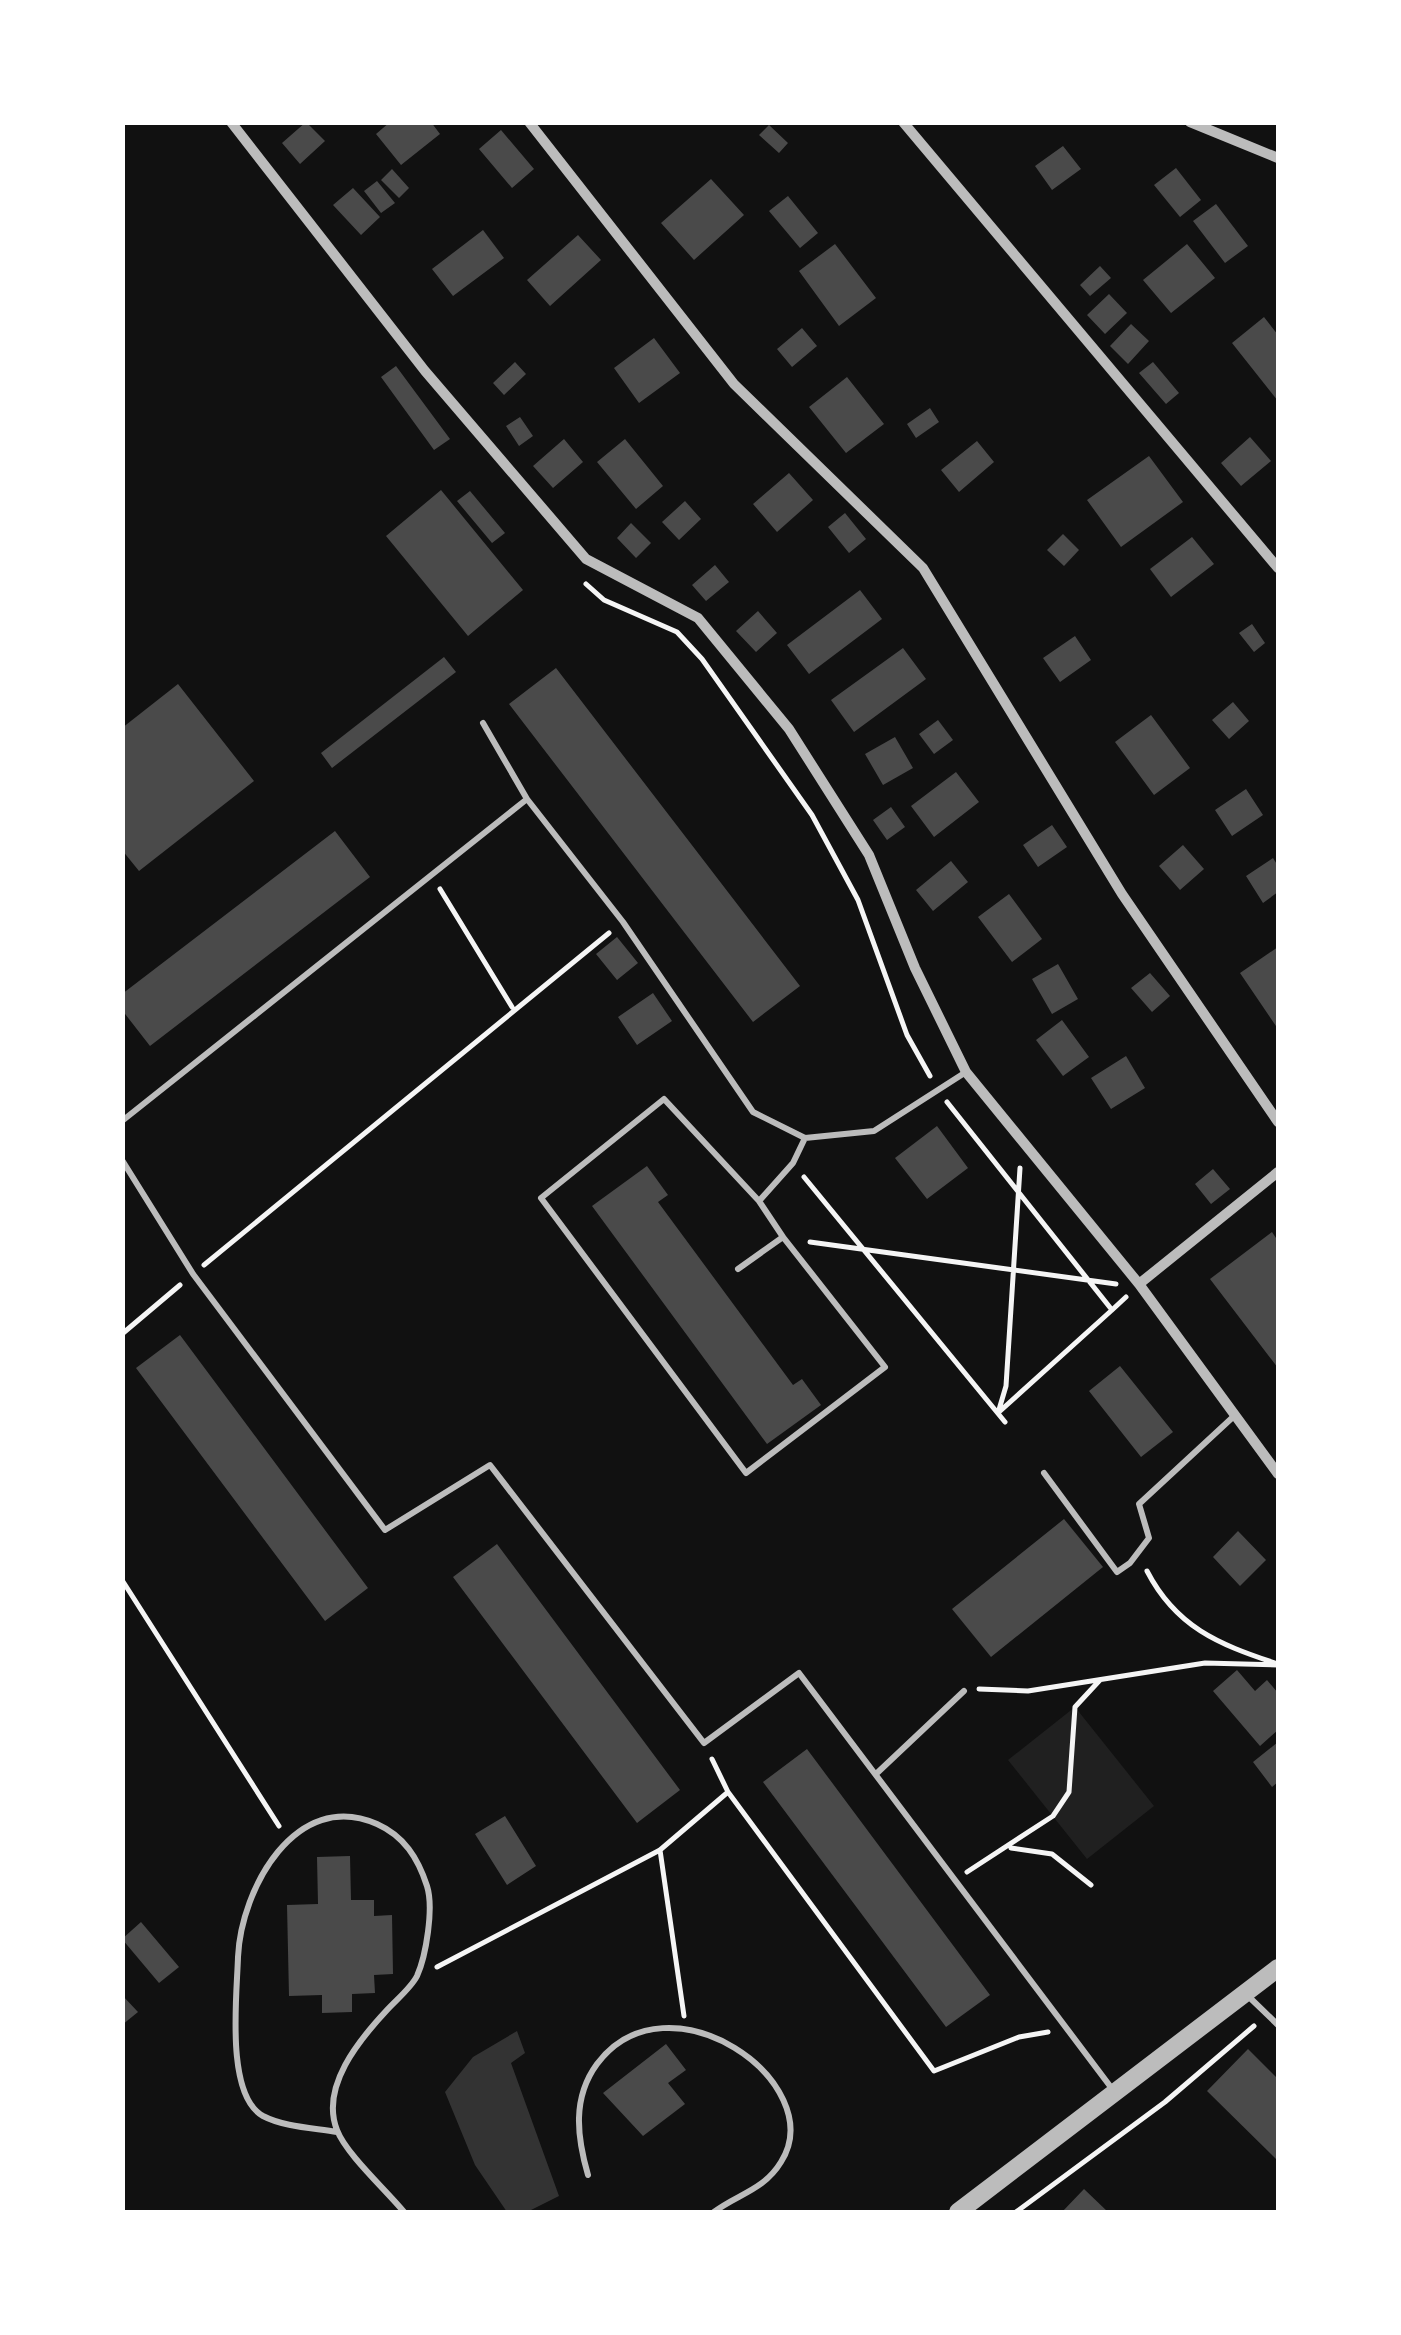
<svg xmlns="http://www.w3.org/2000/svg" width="1401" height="2335" viewBox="0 0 1401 2335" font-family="Commissioner,sans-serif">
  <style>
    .green { fill: #202020 }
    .water { fill: #333 }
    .building { fill: #4a4a4a }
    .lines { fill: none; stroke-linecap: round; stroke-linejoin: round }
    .path { stroke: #f5f5f5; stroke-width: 5 }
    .service { stroke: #bcbcbc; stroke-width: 6 }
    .minor { stroke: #bcbcbc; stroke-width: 10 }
    .tertiary { stroke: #bcbcbc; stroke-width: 18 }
  </style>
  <rect width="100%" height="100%" fill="#111"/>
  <path class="green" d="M 1075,1707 L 1154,1806 L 1087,1859 L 1008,1760 Z"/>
  <path class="water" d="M 517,2031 L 525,2053 L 511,2063 L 559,2196 L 527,2212 L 507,2212 L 475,2165 L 445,2092 L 473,2057 Z"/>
  <path class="building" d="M 306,122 L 325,141 L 300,164 L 282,143 Z
    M 390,122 L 431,122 L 440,134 L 401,165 L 376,134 Z
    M 769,125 L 788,143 L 779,153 L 759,135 Z
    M 501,130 L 534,169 L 512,188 L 479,149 Z
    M 1063,146 L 1081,169 L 1052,190 L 1035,166 Z
    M 1176,168 L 1201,200 L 1180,217 L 1154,185 Z
    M 392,169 L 409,188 L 399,198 L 381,180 Z
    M 711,179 L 744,215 L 694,260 L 661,223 Z
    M 377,181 L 395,203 L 381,213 L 364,191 Z
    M 353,188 L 380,217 L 361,235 L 333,205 Z
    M 788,196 L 818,233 L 800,248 L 769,211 Z
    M 1216,204 L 1248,246 L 1225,263 L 1193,221 Z
    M 483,230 L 504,258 L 453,296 L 432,269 Z
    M 578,235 L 601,260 L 550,306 L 527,280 Z
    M 835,244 L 876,298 L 839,326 L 799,271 Z
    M 1187,244 L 1215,278 L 1171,313 L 1143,280 Z
    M 1100,266 L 1111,278 L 1090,296 L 1080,285 Z
    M 1109,294 L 1127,313 L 1105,334 L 1087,315 Z
    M 1264,317 L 1278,335 L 1278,401 L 1232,343 Z
    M 1131,324 L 1149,341 L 1128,364 L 1110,346 Z
    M 802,328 L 817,346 L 792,367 L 777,349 Z
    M 654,338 L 680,373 L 639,403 L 614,368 Z
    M 515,362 L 526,374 L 504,395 L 493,383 Z
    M 1153,362 L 1179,393 L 1166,404 L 1139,373 Z
    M 396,366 L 450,439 L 434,450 L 381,377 Z
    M 847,377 L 884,424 L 846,453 L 809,407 Z
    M 930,408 L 939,422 L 916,438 L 907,424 Z
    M 520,417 L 533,436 L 519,446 L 506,426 Z
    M 1250,437 L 1271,461 L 1241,486 L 1221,463 Z
    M 564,439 L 583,462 L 553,488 L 533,466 Z
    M 625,439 L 663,486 L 636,509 L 597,462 Z
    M 977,441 L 994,462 L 959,492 L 941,470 Z
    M 1149,456 L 1183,502 L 1121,547 L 1087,500 Z
    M 789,473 L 813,500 L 777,532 L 753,504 Z
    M 441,490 L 523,590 L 468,636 L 386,536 Z
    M 470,491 L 505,533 L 492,543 L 457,501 Z
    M 685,501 L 701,519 L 679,540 L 662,522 Z
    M 845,513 L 866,539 L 849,553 L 828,527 Z
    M 631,523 L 651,543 L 636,558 L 617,538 Z
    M 1063,534 L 1079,550 L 1064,566 L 1047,550 Z
    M 1192,537 L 1214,564 L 1171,597 L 1150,569 Z
    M 715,565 L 729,582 L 706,601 L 692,585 Z
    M 860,590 L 882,619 L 809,674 L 787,645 Z
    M 758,611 L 777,633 L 756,652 L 736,631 Z
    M 1252,624 L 1265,643 L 1254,652 L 1239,633 Z
    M 1075,636 L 1091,660 L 1060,682 L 1043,658 Z
    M 903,648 L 926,679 L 854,732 L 831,700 Z
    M 444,657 L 456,672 L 332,768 L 321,753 Z
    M 556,668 L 800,986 L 753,1022 L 509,704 Z
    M 178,684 L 254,781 L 139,871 L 122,850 L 122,728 Z
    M 1233,702 L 1249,721 L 1229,739 L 1212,720 Z
    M 1151,715 L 1190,768 L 1154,795 L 1115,742 Z
    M 938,720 L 953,740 L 934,754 L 919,734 Z
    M 895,737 L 913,768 L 883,785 L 865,754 Z
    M 956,772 L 979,802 L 934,837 L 911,806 Z
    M 1246,789 L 1263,815 L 1232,836 L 1215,810 Z
    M 891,807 L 905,827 L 887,840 L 873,820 Z
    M 1052,825 L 1067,847 L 1038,867 L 1023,845 Z
    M 335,831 L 370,877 L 150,1046 L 122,1010 L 122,994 Z
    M 1183,845 L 1204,869 L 1180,890 L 1159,866 Z
    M 1273,858 L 1278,866 L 1278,892 L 1263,903 L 1246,876 Z
    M 951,861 L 968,882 L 933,911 L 916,890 Z
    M 1009,894 L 1042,939 L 1012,962 L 978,917 Z
    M 617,937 L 638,963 L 617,980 L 596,954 Z
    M 1278,947 L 1278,1029 L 1240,973 Z
    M 1058,964 L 1078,999 L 1052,1014 L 1032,979 Z
    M 1150,973 L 1170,996 L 1152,1012 L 1131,988 Z
    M 653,993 L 672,1021 L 637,1045 L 618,1017 Z
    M 1062,1020 L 1089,1057 L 1063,1076 L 1036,1040 Z
    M 1126,1056 L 1145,1088 L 1111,1109 L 1091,1078 Z
    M 937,1126 L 968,1168 L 927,1199 L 895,1158 Z
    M 647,1166 L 668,1195 L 658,1202 L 793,1385 L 802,1379 L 821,1405 L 767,1444 L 592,1206 Z
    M 1213,1169 L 1230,1189 L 1211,1204 L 1195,1184 Z
    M 1272,1232 L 1278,1241 L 1278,1368 L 1210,1279 Z
    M 180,1335 L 368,1588 L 325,1621 L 136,1368 Z
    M 1120,1366 L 1173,1432 L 1141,1457 L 1089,1391 Z
    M 1064,1519 L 1103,1567 L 991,1657 L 952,1609 Z
    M 1238,1531 L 1266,1560 L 1240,1586 L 1213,1557 Z
    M 497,1544 L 680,1790 L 637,1823 L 453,1577 Z
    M 1237,1670 L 1255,1691 L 1267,1680 L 1278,1693 L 1278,1730 L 1260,1746 L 1213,1691 Z
    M 1278,1742 L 1278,1782 L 1272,1787 L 1253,1762 Z
    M 807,1749 L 990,1995 L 946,2027 L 763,1782 Z
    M 505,1816 L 536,1866 L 507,1885 L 475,1834 Z
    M 350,1856 L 351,1900 L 374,1900 L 374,1916 L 392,1915 L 393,1974 L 374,1975 L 375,1993 L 352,1994 L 352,2012 L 322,2013 L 322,1995 L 289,1996 L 287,1905 L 318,1904 L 317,1857 Z
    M 141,1922 L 179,1967 L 159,1983 L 122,1939 Z
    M 122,1995 L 138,2012 L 122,2025 Z
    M 666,2044 L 686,2070 L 668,2083 L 685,2104 L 643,2136 L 603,2093 Z
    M 1248,2049 L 1278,2079 L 1278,2161 L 1207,2091 Z
    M 1084,2189 L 1108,2212 L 1062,2212 Z"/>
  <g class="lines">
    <path class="path" d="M 586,584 L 604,600 L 677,632 L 702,659 L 812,815 L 858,900 L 907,1035 L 930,1076
      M 440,889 L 512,1007
      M 947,1102 L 1112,1310 L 1126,1297
      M 804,1177 L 1005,1422
      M 810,1242 L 1116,1284
      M 204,1265 L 609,933
      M 122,1334 L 180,1285
      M 999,1412 L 1112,1310
      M 998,1413 L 1006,1386 L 1020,1168
      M 1147,1571 C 1176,1627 1218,1644 1275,1663
      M 122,1580 L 279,1826
      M 979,1689 L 1028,1691 L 1205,1663 L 1278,1665
      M 728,1792 L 934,2071 L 1019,2037 L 1048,2032
      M 1011,1848 L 1052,1854 L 1091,1885
      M 967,1872 L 1053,1816 L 1069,1792 L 1075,1707 L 1100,1680
      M 437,1967 L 660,1850
      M 684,2016 L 660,1850 L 728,1792 L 712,1759
      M 1016,2212 L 1165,2102 L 1254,2026"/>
    <path class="service" d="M 527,799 L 623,922 L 753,1112 L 805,1138 L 874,1131 L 966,1072
      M 122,886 L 122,889
      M 122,1121 L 527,799 L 483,723
      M 122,1160 L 193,1274 L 385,1530 L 490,1465 L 704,1743 L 799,1673 L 1113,2090
      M 759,1201 L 664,1099 L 541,1198 L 746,1473 L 885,1367 L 783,1237
      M 738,1269 L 783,1237 L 759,1201 L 793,1163 L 805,1138
      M 1044,1473 L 1117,1572 L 1130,1563 L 1149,1538 L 1139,1504 L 1233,1417
      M 876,1774 L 964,1691
      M 1247,1995 L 1278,2025
      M 337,2132 C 314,2128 284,2127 263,2116 C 225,2095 237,1994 238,1957 C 241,1889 296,1788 377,1824 C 404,1836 418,1858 427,1886 C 434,1908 426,1956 417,1976 C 411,1988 396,2000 387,2010 C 359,2040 320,2087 337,2130 C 346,2154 387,2191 404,2212
      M 588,2175 C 577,2137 572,2098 597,2064 C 668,1969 831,2083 781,2162 C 764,2190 738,2194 714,2212"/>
    <path class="minor" d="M 231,122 L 425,371 L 586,559 L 698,618 L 789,729 L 869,855 L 915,968 L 966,1072 L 1139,1284 L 1278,1474
      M 529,122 L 734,384 L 923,568 L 1122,894 L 1278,1122
      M 903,122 L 1278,568
      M 1190,122 L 1278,158
      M 1139,1284 L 1278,1172"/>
    <path class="tertiary" d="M 958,2212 L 1278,1968"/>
  </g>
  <rect width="1401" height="2335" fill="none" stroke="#ffffff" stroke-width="250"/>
</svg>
